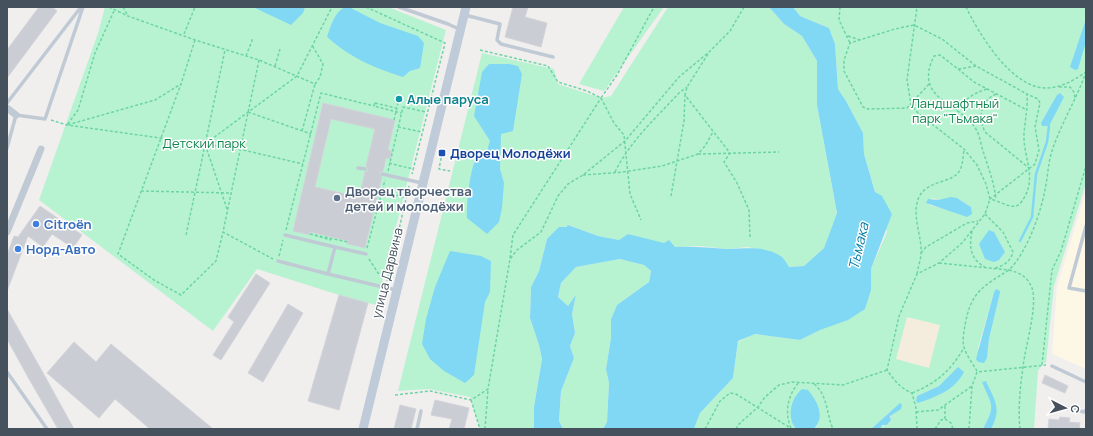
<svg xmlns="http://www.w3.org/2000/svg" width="1093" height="436" viewBox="0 0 1093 436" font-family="Manrope,sans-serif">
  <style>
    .commercial { fill: #fdf7e6 }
    .green { fill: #b8f3d1; fill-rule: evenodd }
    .sand { fill: #f4eddd }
    .water { fill: #81d8f4 }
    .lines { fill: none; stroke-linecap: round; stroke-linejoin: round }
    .stream { stroke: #81d8f4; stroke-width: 2.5 }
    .building { fill: #cacdd3; stroke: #d2d4da; fill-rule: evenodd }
    .path { stroke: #6dd4a5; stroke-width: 1.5; stroke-dasharray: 3 2; stroke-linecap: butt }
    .service { stroke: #c0cad5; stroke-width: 3.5 }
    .minor { stroke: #c0cad5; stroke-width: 7 }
    .secondary { stroke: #bfcbd9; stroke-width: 9 }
    .path-bridge { stroke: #6dd4a5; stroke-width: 1.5; stroke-dasharray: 3 2; stroke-linecap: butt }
    .culture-dot { fill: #0f9aa8; stroke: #fff; stroke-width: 1.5 }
    .transit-dot { fill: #1a4fb4; stroke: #fff; stroke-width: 1.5 }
    .service-dot { fill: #5c6f8a; stroke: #fff; stroke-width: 1.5 }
    .shop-dot { fill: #3f7fe0; stroke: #fff; stroke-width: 1.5 }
    .labels { text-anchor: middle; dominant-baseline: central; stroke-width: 3; stroke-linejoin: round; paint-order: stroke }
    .culture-label { font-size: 13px; font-weight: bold; fill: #0d838f; stroke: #fff; text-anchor: start }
    .park-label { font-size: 13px; fill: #0f854e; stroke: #fff }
    .transit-label { font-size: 13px; font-weight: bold; fill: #164399; stroke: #fff; text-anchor: start }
    .service-label { font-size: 13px; font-weight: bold; fill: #4e5e75; stroke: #fff; text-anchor: start }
    .shop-label { font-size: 13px; font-weight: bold; fill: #366cbe; stroke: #fff; text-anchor: start }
    .street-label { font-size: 13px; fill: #45515d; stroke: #fff }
    .water-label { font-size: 14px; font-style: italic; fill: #027da5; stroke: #fff }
  </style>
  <rect width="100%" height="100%" fill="#f1eeee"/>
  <path class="commercial" d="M 1086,191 L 1086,369 L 1052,354 L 1057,286 Z"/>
  <path class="green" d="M 105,7 L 388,7 L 446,30 L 376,305 L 339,295 L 257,269 L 213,331 L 39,200 L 98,33 Z
    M 624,7 L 664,7 L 604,91 L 579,84 Z
    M 668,7 L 769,7 L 784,24 L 802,36 L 817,61 L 817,105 L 837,214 L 824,248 L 804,266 L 789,267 L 782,258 L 769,251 L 747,247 L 728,249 L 700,246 L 675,247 L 628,234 L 619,240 L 598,236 L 568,225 L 547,239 L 539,271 L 531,287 L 530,318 L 539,345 L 542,359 L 534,407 L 534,429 L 480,429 L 470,397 L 429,389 L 398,391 L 482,53 L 554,69 L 558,84 L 601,98 L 611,96 Z
    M 793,7 L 1086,7 L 1086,183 L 1054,286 L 1046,363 L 1043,363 L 1038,371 L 1034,429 L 880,429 L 880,426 L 887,425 L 891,420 L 891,411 L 871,429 L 814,429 L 818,425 L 793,425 L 796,429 L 694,429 L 700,413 L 733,378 L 738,342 L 754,334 L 800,340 L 820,330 L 871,290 L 871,269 L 887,232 L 864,154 L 863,133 L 846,101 L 838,89 L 835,44 L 829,28 L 800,16 ZM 932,198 L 938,200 L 957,198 L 971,207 L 961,215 L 957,212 L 929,205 ZM 996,289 L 1000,293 L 989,339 L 987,358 L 978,348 L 994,292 ZM 958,368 L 940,395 L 917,396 L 939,386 Z
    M 620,259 L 644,265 L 651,271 L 649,282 L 617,305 L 611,319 L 611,338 L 606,369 L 609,383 L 607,422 L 603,429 L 563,429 L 559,421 L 561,391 L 574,358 L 570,346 L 575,333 L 572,314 L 576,296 L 568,306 L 558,297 L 561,283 L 576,267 Z"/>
  <path class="sand" d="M 907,317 L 940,325 L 929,368 L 896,359 Z"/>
  <path class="water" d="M 253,7 L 305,7 L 303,13 L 291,25 Z
    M 345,7 L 349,7 L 380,23 L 418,36 L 424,43 L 420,68 L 410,71 L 403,77 C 374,68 349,57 327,37 C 331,25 334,13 345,7 Z
    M 769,7 L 793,7 L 800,16 L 829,28 L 835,44 L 838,89 L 846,101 L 863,133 L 864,154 L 875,192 L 882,196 L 892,214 L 871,269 L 871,290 L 865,309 L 848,320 L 820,330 L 800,340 L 755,334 L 738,341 L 733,378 L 700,413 L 694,429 L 603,429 L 607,422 L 609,383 L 606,369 L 611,338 L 611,319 L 617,305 L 649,282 L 651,271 L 644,265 L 620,259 L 576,267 L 561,283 L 558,297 L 568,306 L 576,295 L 572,314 L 575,333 L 570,346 L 574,358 L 561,391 L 559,421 L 563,429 L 534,429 L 534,407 L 542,359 L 539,345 L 530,318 L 531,287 L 539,271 L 547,239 L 559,227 L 566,227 L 568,225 L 598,236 L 619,240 L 628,234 L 664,243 L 669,240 L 675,247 C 693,246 710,248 728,249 C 745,249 766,245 782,257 C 785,260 787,264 789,267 L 804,266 L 824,248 L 837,213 L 817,105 L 817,61 L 802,36 L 784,24 Z
    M 1086,19 L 1086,42 L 1078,69 L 1075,70 L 1070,67 Z
    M 489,64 L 509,64 L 518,66 L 522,74 L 513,131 L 501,134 L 500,169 L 504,183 L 502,208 L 499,222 L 487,234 L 467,218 C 466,207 470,165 477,158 C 479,156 483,155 486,154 L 490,141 L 474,116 L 482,72 Z
    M 1060,93 L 1064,97 L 1049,126 L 1042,126 L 1041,123 L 1057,95 Z
    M 951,197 L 957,198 L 971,207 L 972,214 L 967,217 L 926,203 L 928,199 L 938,200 Z
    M 989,230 L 994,232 L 1005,252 L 999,260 L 994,262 L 985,259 L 979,244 Z
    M 450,251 L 481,256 L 491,261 L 490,292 L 485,302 L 474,375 L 465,383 L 444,371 L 430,359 L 422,344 L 426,319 L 435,287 Z
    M 996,289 L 1000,291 L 1000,293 L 989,339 L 987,358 L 984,363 L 978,362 L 976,359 L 994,292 Z
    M 958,367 L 964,372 C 955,390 936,397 918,403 L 916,401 L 917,396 L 939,386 Z
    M 986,381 C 995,401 1002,408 991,429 L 983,429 C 996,405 992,406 982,382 Z
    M 802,389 L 808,390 C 817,401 826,416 814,429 L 796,429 C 786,417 791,398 802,389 Z
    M 900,403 L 902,405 L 901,409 L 890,416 L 891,420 L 887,425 L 882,425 L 880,429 L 871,429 Z"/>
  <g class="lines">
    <path class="stream" d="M 1020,241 L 1032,217 L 1036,174 L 1047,142 L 1049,126"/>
  </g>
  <path class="building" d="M 39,7 L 52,7 L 57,11 L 7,78 L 7,50 Z
    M 513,7 L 528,7 L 525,17 L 547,23 L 541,47 L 505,37 Z
    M 323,103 L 395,120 L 388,150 L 392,151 L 390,159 L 386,158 L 383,171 L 379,173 L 382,177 L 365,248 L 347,244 L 348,241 L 310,232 L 310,235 L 293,231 ZM 331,119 L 375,129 L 366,166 L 368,170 L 365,172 L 359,197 L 315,187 Z
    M 40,206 L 82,235 L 73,248 L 52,234 L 43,247 L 28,236 L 7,291 L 7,255 L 14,236 L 18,237 Z
    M 256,274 L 270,283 L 221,360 L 213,355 L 234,322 L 228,317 Z
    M 339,295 L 368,303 L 339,410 L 308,401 Z
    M 288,304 L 303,313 L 263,382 L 248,373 Z
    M 7,309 L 42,371 L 74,429 L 58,429 L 29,379 L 7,339 Z
    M 74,342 L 96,362 L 111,344 L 213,429 L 150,429 L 115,399 L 99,418 L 47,373 Z
    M 1045,375 L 1068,386 L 1065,393 L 1042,383 Z
    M 435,400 L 469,408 L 464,429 L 449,429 L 452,419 L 431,415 Z
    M 400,405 L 416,409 L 411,429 L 394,429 Z
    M 1060,417 L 1070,418 L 1069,422 L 1080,423 L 1079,429 L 1048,429 L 1049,419 L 1059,420 Z"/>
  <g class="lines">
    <path class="path" d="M 109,7 L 128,16 L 195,40 L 259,60 L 315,84 L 320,77 L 323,64 L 312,45
      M 123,7 L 128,16
      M 366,7 L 445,43 L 412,174
      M 840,7 L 839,20 L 850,43
      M 966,7 C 979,34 1012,89 1047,88 C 1061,88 1074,80 1086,72
      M 114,11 L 95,53 L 78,110 L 67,125 L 155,100 L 181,84
      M 184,34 L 195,7
      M 848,36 L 860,40
      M 195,40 L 181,84 L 118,254 L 154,280 L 181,295 L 216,261 L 223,232
      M 480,50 L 548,66 L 558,82 L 587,91 L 601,98 L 617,75 L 654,7
      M 708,54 L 687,87 L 685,95 L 730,153 L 724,162 L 737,183 L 749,210 L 750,237
      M 246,56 L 253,38
      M 259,60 L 223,232 L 273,259
      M 275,66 L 280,49
      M 976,66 L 958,69 L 940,55 L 934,56 C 912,101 962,102 977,131 C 980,137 981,145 983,151 C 988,167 994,182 996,199
      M 958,69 L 974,82 L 1027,110
      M 929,84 L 907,108 L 868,109 L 863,107 L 844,71 L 844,60 L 850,43 L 895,29 L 914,25 L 942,39 L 976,66 L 1027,94 C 1028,107 1025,120 1024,134 C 1023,157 1037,176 1024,198 C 1022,201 1020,205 1016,206 C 1009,208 997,200 990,199 L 1035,164 L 1039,150 L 1035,127 L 1040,103 L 1038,99 L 1027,94
      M 1059,87 L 1070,87 L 1074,92 L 1075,98
      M 996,94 C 980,101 978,117 985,132 L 1029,168
      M 601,98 L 614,123 L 624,135 L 630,194 L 641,220
      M 375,103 L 374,106 L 401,113
      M 375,103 L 396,108
      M 956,110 C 966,99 973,93 987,89
      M 248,112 L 311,134
      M 51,120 L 67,125 L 239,149 L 303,164
      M 398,127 L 422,132
      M 302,131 L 315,84
      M 442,153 L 439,169 L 450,171
      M 698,154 L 779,152
      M 389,163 L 413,169
      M 388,171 L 403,107 L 426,112
      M 615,172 C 630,141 656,118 679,93 L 687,87
      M 583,175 L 623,172 L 662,166 L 698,154 L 705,146 L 713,132
      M 141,191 L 231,193
      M 382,191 L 406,198
      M 671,196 L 684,121 L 685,95
      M 227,209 L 205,144 L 297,76 L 332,7
      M 985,214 L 1003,232 L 1013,252 C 1010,263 1002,266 993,269
      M 286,230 L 321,93 L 374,106
      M 972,231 C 969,247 970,259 985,267
      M 310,234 L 348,242
      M 310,234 L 331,240
      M 186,235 L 225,50
      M 367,248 L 385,180
      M 921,253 L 926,247 L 967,223 L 978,221
      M 279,256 L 283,240
      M 510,258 L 513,235 L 601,98
      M 369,259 L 378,273 L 388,278
      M 939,263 L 1009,270
      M 917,274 C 918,267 921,259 921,253 C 922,235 911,215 919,197 C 928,179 953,184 960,170 C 963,164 963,156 964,149
      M 387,281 L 409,186
      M 1042,365 L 1052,270 L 1061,251 L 1086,166
      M 977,371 C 973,364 966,355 964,347 C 962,340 964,332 965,325 C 971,292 982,287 1009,270
      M 814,384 C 828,395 826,413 833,429
      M 912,393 C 937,383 950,371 964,348
      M 395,395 L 430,391 L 471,400 L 488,389 L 510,259 L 517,250 L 541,232 L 558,196 L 568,184 L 583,175 L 625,141 L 679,77 L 709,52 L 730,31 L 744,7
      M 471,400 L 480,429
      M 916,412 L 938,410 L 972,386
      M 945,419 L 951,423 L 953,429
      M 945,419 L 945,405
      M 791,428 C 784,412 788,395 799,382
      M 485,429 L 488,389
      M 705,429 L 720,401 L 730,393 L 736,394 L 792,429
      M 736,429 L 738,425 L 758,407 L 765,397 L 779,385 L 792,382 L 843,385 L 887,370
      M 917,429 L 916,408 L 912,393 C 900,388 894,380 887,370 L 899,316 L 917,274 L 939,263 L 962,243 L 985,214 L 990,199 L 986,184 L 977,165 L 964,149 L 918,113 L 911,104 L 907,80 L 917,7
      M 935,429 L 941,420 L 945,419
      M 969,429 L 972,386 L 977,372 L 1046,365
      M 1020,429 C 1018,409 1020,388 1023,367 C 1025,347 1038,307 1032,288 C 1027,276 1020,273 1009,270 C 1027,252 1040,215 1045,190 C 1048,176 1048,161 1053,148 C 1062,122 1077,98 1086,72"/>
    <path class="service" d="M 399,7 L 448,24 L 459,29
      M 465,15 L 500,24 L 497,40 L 501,44 L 553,57
      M 7,103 L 81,7
      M 7,148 L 16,115 L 45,119 L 83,7
      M 358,168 L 365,169
      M 382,174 L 422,183
      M 1086,226 L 1069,288 L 1086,291
      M 285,235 L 335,247 L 328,274 L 396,290
      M 335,247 L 366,254
      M 278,261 L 328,274
      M 1052,366 L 1086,382
      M 7,372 L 47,429
      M 1059,406 L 1084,412 L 1086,410
      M 417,429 L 421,411"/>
    <path class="minor" d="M 7,108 L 16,115
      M 7,232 L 41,149"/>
    <path class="secondary" d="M 363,429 L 466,7"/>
    <path class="path-bridge" d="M 394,120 L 399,99"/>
  </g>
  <circle class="culture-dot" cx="399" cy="99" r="4"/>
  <rect class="transit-dot" x="438" y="149" width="8" height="8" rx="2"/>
  <circle class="service-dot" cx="337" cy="198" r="4"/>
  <g class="shop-dot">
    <circle cx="36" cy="224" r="4"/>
    <circle cx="18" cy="249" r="4"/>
  </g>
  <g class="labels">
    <g class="culture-label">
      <text x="407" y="99">Алые паруса</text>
    </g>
    <g class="park-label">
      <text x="955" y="103">Ландшафтный<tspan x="955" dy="15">парк "Тьмака"</tspan></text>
      <text x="204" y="143">Детский парк</text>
    </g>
    <g class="transit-label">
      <text x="450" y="153">Дворец Молодёжи</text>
    </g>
    <g class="service-label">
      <text x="345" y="191">Дворец творчества<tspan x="345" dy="15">детей и молодёжи</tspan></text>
    </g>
    <g class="shop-label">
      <text x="44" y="224">Citroën</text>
      <text x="26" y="249">Норд-Авто</text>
    </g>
    <g class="street-label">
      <text transform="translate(387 273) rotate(-76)">улица Дарвина</text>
    </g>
    <g class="water-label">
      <text transform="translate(858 246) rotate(-77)">Тьмака</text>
    </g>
  </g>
  <rect width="1093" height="436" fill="none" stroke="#45515d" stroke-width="16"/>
  <g transform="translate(1065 408) rotate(96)" stroke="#ffffff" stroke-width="3" paint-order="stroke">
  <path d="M0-3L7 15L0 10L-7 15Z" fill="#45515d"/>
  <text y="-6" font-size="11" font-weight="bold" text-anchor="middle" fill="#45515d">С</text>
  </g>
</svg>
